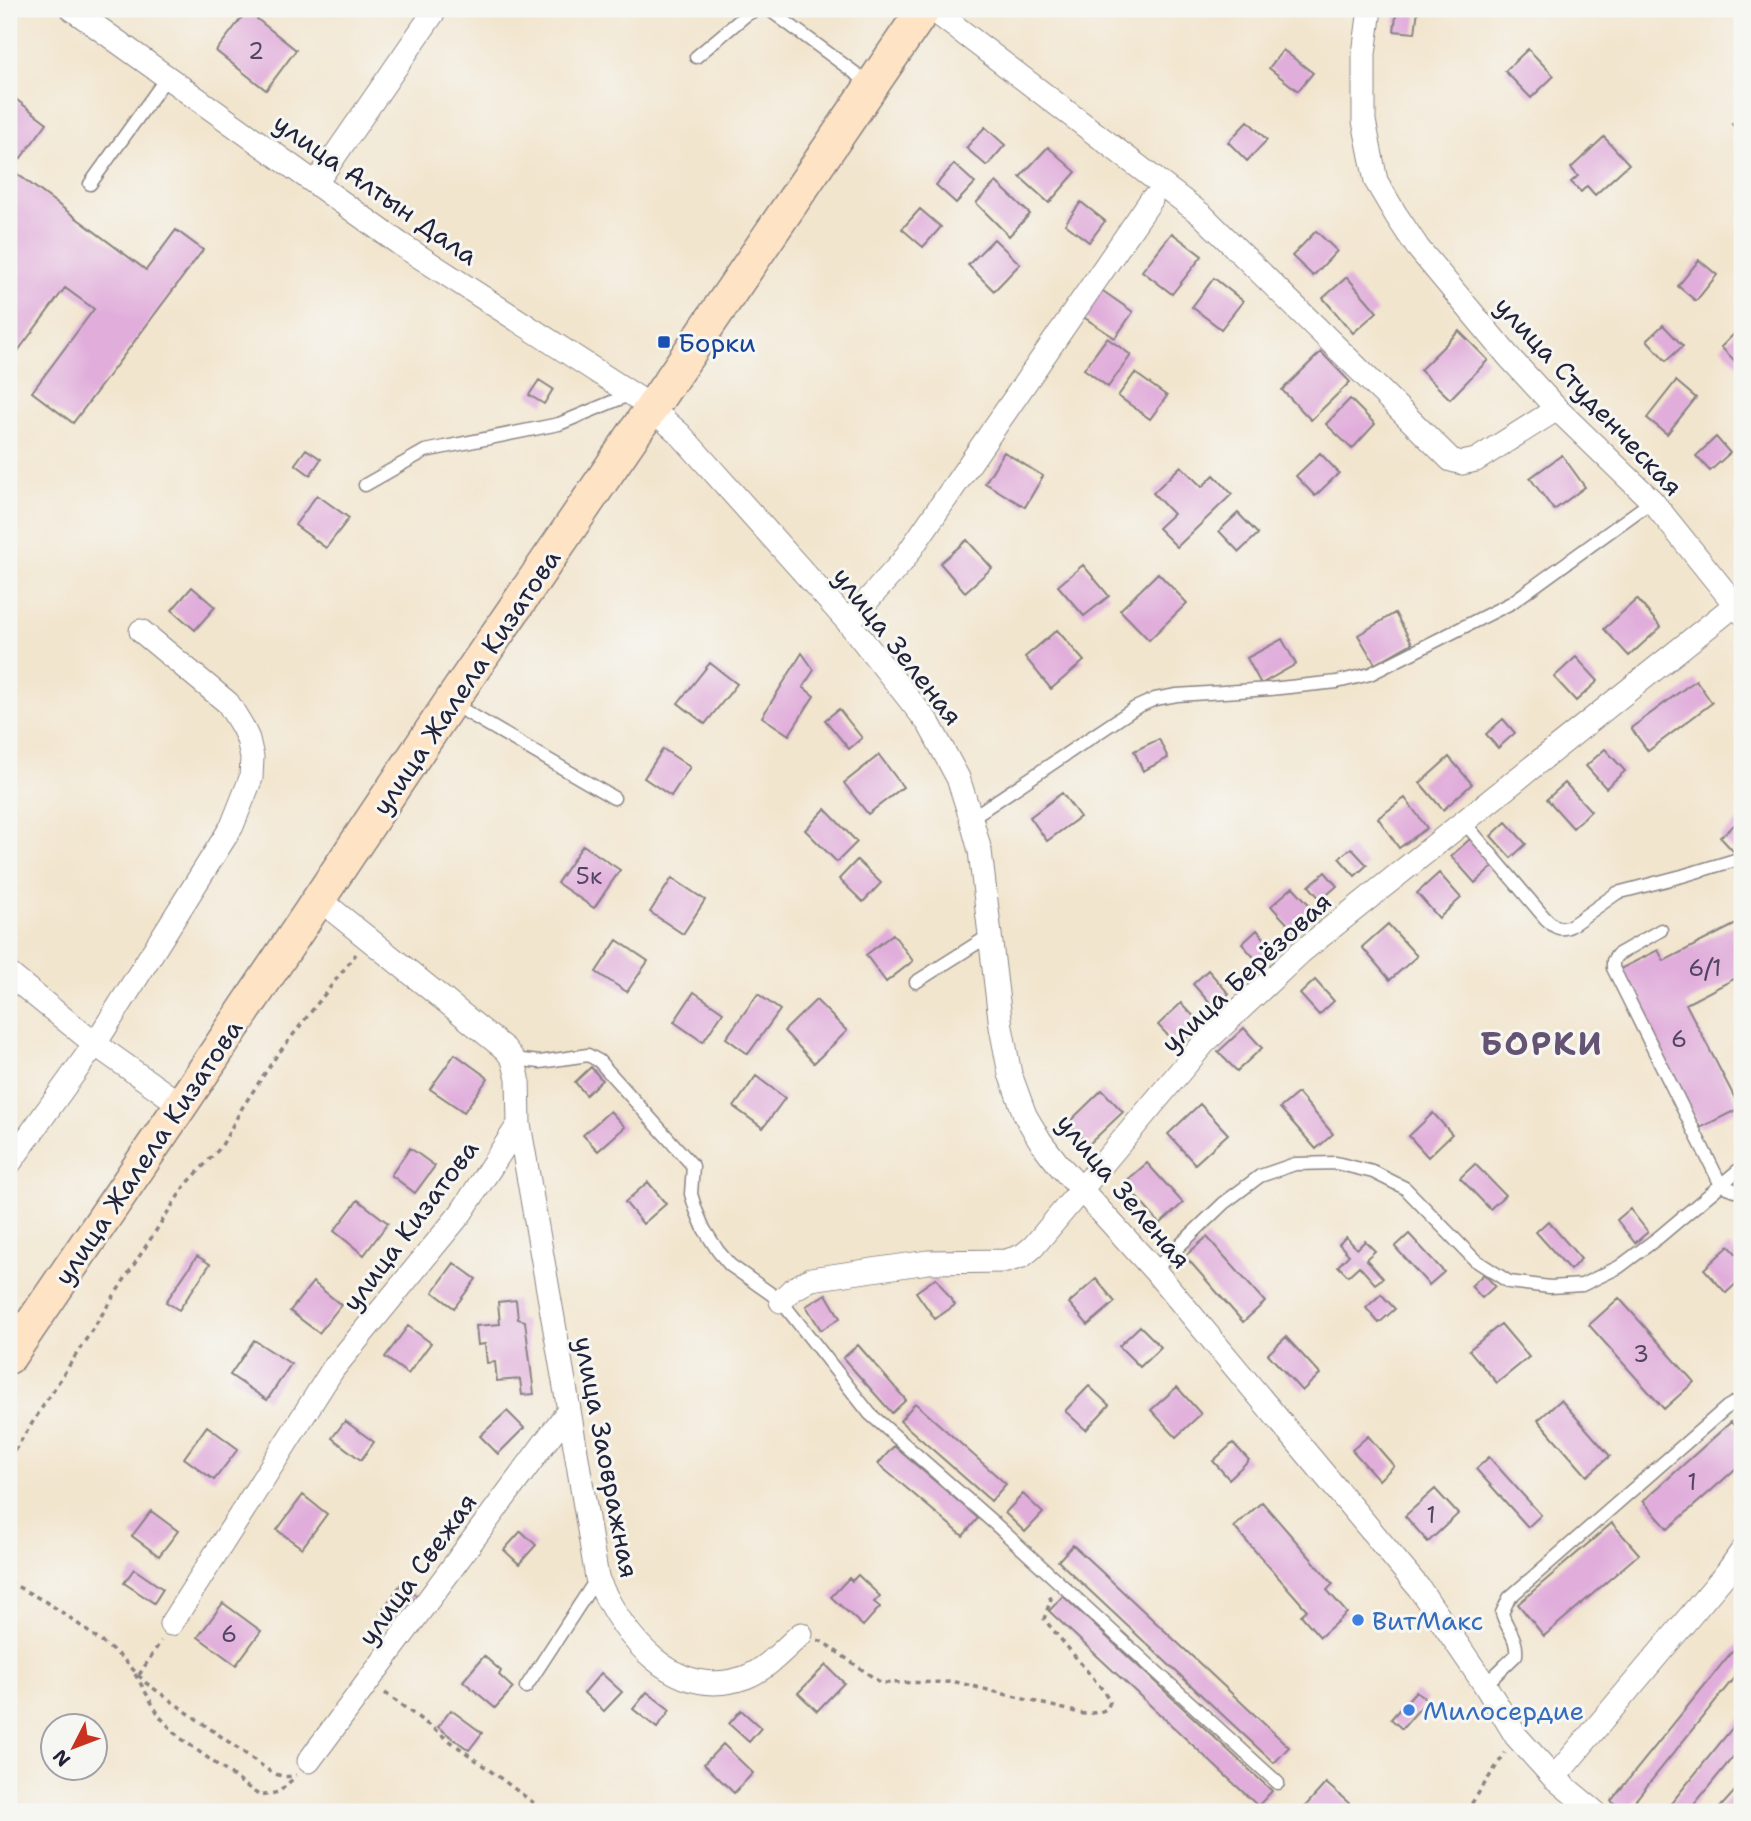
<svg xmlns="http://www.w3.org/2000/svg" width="1751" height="1821" viewBox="0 0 1751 1821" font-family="'Shantell Sans',sans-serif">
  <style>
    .building { fill: #e1aedb }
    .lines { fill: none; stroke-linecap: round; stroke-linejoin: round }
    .service-casing { stroke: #8a8484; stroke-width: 15 }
    .minor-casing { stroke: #8a8484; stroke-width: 25 }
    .secondary-casing { stroke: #8a8484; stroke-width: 36 }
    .path { stroke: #8a8484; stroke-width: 3.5; stroke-dasharray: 5 5; stroke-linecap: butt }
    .service { stroke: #fff; stroke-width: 12 }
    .minor { stroke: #fff; stroke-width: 23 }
    .secondary { stroke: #fee4c5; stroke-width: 33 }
    .transit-dot { fill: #1a4fb4; stroke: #f6f6f2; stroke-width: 2.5 }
    .shop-dot { fill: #3f7fe0; stroke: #f6f6f2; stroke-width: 2.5 }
    .labels { text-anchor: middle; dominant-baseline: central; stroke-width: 6; stroke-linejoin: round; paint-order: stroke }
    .number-label { font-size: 23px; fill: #524563 }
    .street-label { font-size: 26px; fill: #22223b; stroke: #f6f6f2 }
    .transit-label { font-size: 26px; fill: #164399; stroke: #f6f6f2; text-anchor: start }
    .shop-label { font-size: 26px; fill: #366cbe; stroke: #f6f6f2; text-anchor: start }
    .district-label { font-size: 33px; font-weight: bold; letter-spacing: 2px; fill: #655373; stroke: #f6f6f2 }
  </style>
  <rect width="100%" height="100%" fill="#f6f6f2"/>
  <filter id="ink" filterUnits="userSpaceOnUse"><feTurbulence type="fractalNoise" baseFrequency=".0143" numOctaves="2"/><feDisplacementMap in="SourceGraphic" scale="14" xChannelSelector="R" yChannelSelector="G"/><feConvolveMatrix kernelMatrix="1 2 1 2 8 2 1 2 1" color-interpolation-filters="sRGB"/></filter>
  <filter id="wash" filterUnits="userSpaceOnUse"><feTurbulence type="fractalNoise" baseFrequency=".00686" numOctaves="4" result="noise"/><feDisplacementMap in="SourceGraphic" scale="28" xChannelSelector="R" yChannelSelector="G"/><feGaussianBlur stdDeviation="1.57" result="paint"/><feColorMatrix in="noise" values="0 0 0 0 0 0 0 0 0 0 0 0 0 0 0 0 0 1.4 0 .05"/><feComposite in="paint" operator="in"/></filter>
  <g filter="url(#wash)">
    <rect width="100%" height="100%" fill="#f2e5ce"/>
    <g id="blocks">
      <path class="building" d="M 1397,9 L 1418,9 L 1415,33 L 1394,31 Z
        M 1723,9 L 1742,9 L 1742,16 L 1723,13 Z
        M 247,11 L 296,50 L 266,90 L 216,51 Z
        M 1528,49 L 1554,76 L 1531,98 L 1505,71 Z
        M 1283,50 L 1313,73 L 1298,91 L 1269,68 Z
        M 9,94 L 47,123 L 12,170 L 146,270 L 176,230 L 203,250 L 73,423 L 32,392 L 94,309 L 65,288 L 12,359 L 9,357 L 9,261 L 14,253 L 9,249 Z
        M 1742,116 L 1742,135 L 1732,124 Z
        M 1248,121 L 1267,140 L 1247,161 L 1228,142 Z
        M 985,127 L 1005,145 L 987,166 L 966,148 Z
        M 1604,137 L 1629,164 L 1595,195 L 1587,186 L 1581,192 L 1571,182 L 1578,176 L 1571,168 Z
        M 1048,147 L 1076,172 L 1049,203 L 1020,177 Z
        M 954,164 L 975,183 L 956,203 L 936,185 Z
        M 996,182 L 1030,214 L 1009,236 L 976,203 Z
        M 1081,202 L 1105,221 L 1089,242 L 1065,224 Z
        M 920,209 L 941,227 L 923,247 L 902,229 Z
        M 1316,231 L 1337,251 L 1313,276 L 1292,256 Z
        M 1172,233 L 1202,256 L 1172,294 L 1142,271 Z
        M 994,239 L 1020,264 L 994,291 L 968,265 Z
        M 1699,260 L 1717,275 L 1696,301 L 1678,286 Z
        M 1347,277 L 1377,312 L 1353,333 L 1323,298 Z
        M 1214,278 L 1243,301 L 1221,329 L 1192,307 Z
        M 1100,289 L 1133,312 L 1115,338 L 1082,316 Z
        M 1663,325 L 1683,346 L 1666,361 L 1647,340 Z
        M 1742,326 L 1742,368 L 1721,347 Z
        M 1459,331 L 1488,360 L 1450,399 L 1420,370 Z
        M 1107,338 L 1131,355 L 1108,387 L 1084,369 Z
        M 1321,352 L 1350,382 L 1311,420 L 1282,390 Z
        M 1135,373 L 1167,396 L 1150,419 L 1118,396 Z
        M 539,380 L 553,389 L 544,404 L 529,395 Z
        M 1676,381 L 1696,398 L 1667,434 L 1647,418 Z
        M 1350,399 L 1375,424 L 1352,449 L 1326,424 Z
        M 1716,437 L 1730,453 L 1710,471 L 1696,456 Z
        M 306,449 L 321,459 L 310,475 L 295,464 Z
        M 1004,452 L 1043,476 L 1025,507 L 985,483 Z
        M 1320,453 L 1339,473 L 1315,496 L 1296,476 Z
        M 1562,455 L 1585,487 L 1554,510 L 1530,478 Z
        M 1181,466 L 1202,487 L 1214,475 L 1232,494 L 1177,547 L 1158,528 L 1173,514 L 1153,493 Z
        M 317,495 L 349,518 L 326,548 L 295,525 Z
        M 1238,513 L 1258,534 L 1239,552 L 1219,531 Z
        M 967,540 L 992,568 L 965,592 L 940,563 Z
        M 1083,565 L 1109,596 L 1084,616 L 1058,586 Z
        M 1158,573 L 1187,603 L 1149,640 L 1120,610 Z
        M 192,587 L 215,607 L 195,630 L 172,610 Z
        M 1637,599 L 1661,627 L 1629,656 L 1604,629 Z
        M 1395,613 L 1412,643 L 1375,664 L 1358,635 Z
        M 1057,630 L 1084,661 L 1051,689 L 1025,657 Z
        M 1282,639 L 1296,664 L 1261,684 L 1247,658 Z
        M 802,653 L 814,670 L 803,687 L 814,696 L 789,735 L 762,717 Z
        M 1576,657 L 1598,681 L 1576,701 L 1554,677 Z
        M 710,663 L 737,684 L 705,724 L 678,703 Z
        M 1696,680 L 1712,703 L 1648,751 L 1631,728 Z
        M 839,709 L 862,738 L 849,749 L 825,720 Z
        M 1503,719 L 1515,733 L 1498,748 L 1486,734 Z
        M 1159,739 L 1168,758 L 1143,771 L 1134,751 Z
        M 663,749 L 690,767 L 671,796 L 644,778 Z
        M 1605,749 L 1625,771 L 1606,788 L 1586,766 Z
        M 879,755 L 903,787 L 868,814 L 844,783 Z
        M 1449,757 L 1472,784 L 1443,810 L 1420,783 Z
        M 1565,783 L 1591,811 L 1573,828 L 1547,799 Z
        M 1062,793 L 1080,817 L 1047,841 L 1030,817 Z
        M 1405,798 L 1427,828 L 1399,848 L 1378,818 Z
        M 825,809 L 857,842 L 837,862 L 805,830 Z
        M 1739,821 L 1742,825 L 1742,843 L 1733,851 L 1720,837 Z
        M 1506,822 L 1526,844 L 1511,858 L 1491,836 Z
        M 1470,839 L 1494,866 L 1475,883 L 1451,856 Z
        M 583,845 L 620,870 L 594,908 L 557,883 Z
        M 1351,848 L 1367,865 L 1355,876 L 1339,858 Z
        M 857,860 L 881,883 L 863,902 L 839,879 Z
        M 1325,872 L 1337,886 L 1321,900 L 1309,886 Z
        M 1439,873 L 1461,898 L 1439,918 L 1417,893 Z
        M 672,878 L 705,900 L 683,934 L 650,912 Z
        M 1293,887 L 1316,912 L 1294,931 L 1271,906 Z
        M 1742,921 L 1742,975 L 1686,1004 L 1740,1108 L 1700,1128 L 1618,970 L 1658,950 L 1664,961 Z
        M 1388,924 L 1417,956 L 1390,980 L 1362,947 Z
        M 1257,930 L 1276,952 L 1261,965 L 1242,944 Z
        M 893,934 L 913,961 L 886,982 L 866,955 Z
        M 617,940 L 648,961 L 627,992 L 596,972 Z
        M 1208,970 L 1229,994 L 1214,1008 L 1193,984 Z
        M 1315,980 L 1334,1001 L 1319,1015 L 1300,994 Z
        M 694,992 L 723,1012 L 703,1042 L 674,1022 Z
        M 758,994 L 780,1010 L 748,1054 L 726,1038 Z
        M 816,1000 L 847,1031 L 814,1063 L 784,1031 Z
        M 1181,1003 L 1201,1024 L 1178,1046 L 1158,1025 Z
        M 1244,1028 L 1262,1048 L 1237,1071 L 1218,1052 Z
        M 455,1054 L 488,1078 L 464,1112 L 430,1089 Z
        M 591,1067 L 602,1080 L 586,1095 L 575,1082 Z
        M 756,1076 L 785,1098 L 763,1128 L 734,1107 Z
        M 1102,1090 L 1123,1112 L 1088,1145 L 1068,1123 Z
        M 1298,1093 L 1333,1134 L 1316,1149 L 1280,1108 Z
        M 1200,1104 L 1228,1134 L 1195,1164 L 1168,1134 Z
        M 610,1111 L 625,1127 L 598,1151 L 583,1135 Z
        M 1433,1113 L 1452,1134 L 1428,1157 L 1409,1136 Z
        M 410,1148 L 435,1166 L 415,1193 L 391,1175 Z
        M 1147,1163 L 1183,1203 L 1160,1224 L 1124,1183 Z
        M 1475,1164 L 1505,1195 L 1490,1209 L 1460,1178 Z
        M 648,1182 L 666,1204 L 643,1224 L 625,1202 Z
        M 358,1200 L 388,1223 L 364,1255 L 334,1231 Z
        M 1630,1209 L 1648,1232 L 1635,1243 L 1617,1220 Z
        M 1548,1221 L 1581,1259 L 1570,1270 L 1536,1232 Z
        M 1409,1234 L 1444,1272 L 1429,1285 L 1395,1247 Z
        M 1207,1237 L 1265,1302 L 1243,1322 L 1185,1256 Z
        M 1346,1237 L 1357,1249 L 1365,1241 L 1375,1251 L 1366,1259 L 1383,1278 L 1375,1284 L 1359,1266 L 1348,1276 L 1338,1266 L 1349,1255 L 1339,1244 Z
        M 1729,1246 L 1742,1260 L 1742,1278 L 1726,1293 L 1704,1269 Z
        M 197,1256 L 210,1264 L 179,1310 L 166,1302 Z
        M 454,1263 L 476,1279 L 454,1308 L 433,1292 Z
        M 1484,1274 L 1495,1286 L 1482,1298 L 1471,1286 Z
        M 936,1278 L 955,1305 L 935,1319 L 916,1292 Z
        M 1096,1279 L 1115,1302 L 1088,1325 L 1069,1303 Z
        M 313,1282 L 341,1305 L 319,1333 L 290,1311 Z
        M 826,1294 L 840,1318 L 821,1330 L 806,1306 Z
        M 1381,1294 L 1395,1309 L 1379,1323 L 1366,1308 Z
        M 1619,1298 L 1694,1382 L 1664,1409 L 1589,1325 Z
        M 516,1300 L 518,1319 L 525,1321 L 534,1394 L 522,1395 L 520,1379 L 497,1381 L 495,1362 L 487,1363 L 485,1344 L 478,1345 L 476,1326 L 500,1324 L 498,1302 Z
        M 1501,1324 L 1529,1357 L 1497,1383 L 1469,1350 Z
        M 408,1326 L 431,1343 L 408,1374 L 385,1357 Z
        M 1140,1326 L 1161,1347 L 1140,1367 L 1119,1346 Z
        M 1286,1337 L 1320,1374 L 1302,1391 L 1268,1354 Z
        M 254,1340 L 291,1364 L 267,1400 L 230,1375 Z
        M 858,1345 L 906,1400 L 892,1413 L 843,1358 Z
        M 1089,1386 L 1109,1405 L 1086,1430 L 1065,1411 Z
        M 1177,1387 L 1201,1414 L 1176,1437 L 1151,1410 Z
        M 1561,1400 L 1610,1456 L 1587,1476 L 1538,1420 Z
        M 915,1403 L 1006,1484 L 991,1501 L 900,1421 Z
        M 507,1411 L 524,1428 L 498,1454 L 480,1436 Z
        M 345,1421 L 374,1442 L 361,1460 L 332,1438 Z
        M 1731,1422 L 1742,1434 L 1742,1463 L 1668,1529 L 1643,1501 Z
        M 207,1426 L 238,1449 L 214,1480 L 184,1458 Z
        M 1368,1436 L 1394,1466 L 1379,1480 L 1352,1450 Z
        M 1233,1443 L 1249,1460 L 1229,1479 L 1213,1461 Z
        M 894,1446 L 978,1518 L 963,1536 L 878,1464 Z
        M 1489,1457 L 1541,1515 L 1528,1527 L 1476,1469 Z
        M 1435,1489 L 1458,1514 L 1428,1542 L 1405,1516 Z
        M 1023,1494 L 1043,1513 L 1025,1532 L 1005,1513 Z
        M 303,1495 L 327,1514 L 302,1548 L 277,1530 Z
        M 1262,1502 L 1333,1584 L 1327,1590 L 1347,1613 L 1320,1637 L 1301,1615 L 1307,1610 L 1234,1527 Z
        M 151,1511 L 178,1531 L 159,1556 L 132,1536 Z
        M 1612,1523 L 1639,1554 L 1544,1636 L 1518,1604 Z
        M 521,1531 L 536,1545 L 519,1564 L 504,1550 Z
        M 1073,1545 L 1289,1747 L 1274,1763 L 1058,1561 Z
        M 134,1569 L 163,1589 L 154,1603 L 124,1583 Z
        M 858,1575 L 880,1596 L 874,1602 L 880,1607 L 863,1626 L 831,1597 L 849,1578 L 852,1581 Z
        M 401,1584 L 417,1596 L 396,1624 L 380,1613 Z
        M 1063,1596 L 1272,1791 L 1258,1806 L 1049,1611 Z
        M 223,1603 L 261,1631 L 236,1665 L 198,1637 Z
        M 1742,1639 L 1742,1668 L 1626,1812 L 1611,1801 Z
        M 484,1656 L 501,1671 L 499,1675 L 513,1688 L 495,1708 L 463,1681 Z
        M 826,1665 L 844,1683 L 817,1711 L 798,1693 Z
        M 601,1673 L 622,1692 L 604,1711 L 584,1693 Z
        M 1416,1691 L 1427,1700 L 1402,1729 L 1391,1719 Z
        M 647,1692 L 670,1710 L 657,1728 L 633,1709 Z
        M 451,1710 L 482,1733 L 469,1750 L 438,1727 Z
        M 741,1710 L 761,1728 L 749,1742 L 729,1724 Z
        M 1742,1716 L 1742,1746 L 1688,1812 L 1664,1812 Z
        M 723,1744 L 753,1773 L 734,1793 L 704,1764 Z
        M 1326,1783 L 1359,1812 L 1300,1812 Z
        M 1742,1783 L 1742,1812 L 1716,1812 Z"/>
    </g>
  </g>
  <g filter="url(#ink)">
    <use href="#blocks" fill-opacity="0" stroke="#8a8484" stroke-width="2"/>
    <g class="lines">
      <g class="service-casing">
        <path id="service" d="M 765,9 L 771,11 L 870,84
          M 696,57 L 746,15 L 757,9
          M 90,184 L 167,77
          M 365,485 L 425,451 L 559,424 L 631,394
          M 451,703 L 614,798
          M 971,818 L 1135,708 L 1155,699 L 1177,695 L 1270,689 L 1337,682 L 1370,674 L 1511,603 L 1652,501
          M 1463,821 L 1545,918 C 1554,927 1560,932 1572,925 L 1617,893 L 1682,876 L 1742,858
          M 1661,930 L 1617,955 L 1613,961 L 1613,968 L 1721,1185 L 1742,1193
          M 916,982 L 990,935
          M 513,1059 L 540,1062 L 588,1055 L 599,1061 L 693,1166 L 691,1194 L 696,1210 L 704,1229 L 718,1251 L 730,1265 L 781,1301 L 870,1414 L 994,1523 L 1278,1783
          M 1154,1270 L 1224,1203 L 1260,1176 L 1295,1164 L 1336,1163 L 1373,1172 L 1405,1188 L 1475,1260 L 1509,1282 L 1550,1287 L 1582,1285 L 1619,1267 L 1659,1237 L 1742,1167
          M 1485,1685 L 1516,1655 C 1518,1638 1506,1628 1502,1613 L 1509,1598 L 1727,1407 L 1734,1403 L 1742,1401
          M 526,1687 L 597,1578"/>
      </g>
      <g class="minor-casing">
        <path id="minor" d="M 72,9 L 400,244 L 641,400 L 680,434 L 848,622 L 929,724 L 958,778 L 971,818 L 980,851 L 1001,1027 L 1010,1074 L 1025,1115 L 1041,1142 L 1058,1164 L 1154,1270 L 1419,1588 L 1485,1685 L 1516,1736 L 1554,1778 L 1595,1812
          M 932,9 L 1202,215 L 1451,460 L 1462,463 L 1476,460 L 1557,409
          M 1370,9 L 1364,54 L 1364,121 L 1376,181 L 1396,215 L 1418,248 L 1509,357 L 1557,409 L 1652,501 L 1742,613
          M 316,183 L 436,9
          M 848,622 L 902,562 L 1151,200
          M 9,974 L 95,1044 L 181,1105
          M 519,1124 L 569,1410 L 597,1578 C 623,1636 674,1703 746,1677 C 767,1669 785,1648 801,1634
          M 9,1164 L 95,1044 L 232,826 L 251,778 L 252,757 L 248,739 L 242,726 L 228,703 L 141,631
          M 781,1301 L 792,1290 L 811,1279 L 928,1262 L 1006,1261 L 1022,1256 L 1033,1247 L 1204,1043 L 1301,952 L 1735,605
          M 171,1624 L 333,1369 L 461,1213 L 519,1124 L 518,1078 L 513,1059 L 505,1049 L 319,899
          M 309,1761 L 569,1410
          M 1554,1778 L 1728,1571 L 1742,1551"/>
      </g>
      <g class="secondary-casing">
        <path id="secondary" d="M 9,1357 L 181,1105 L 450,703 L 924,9"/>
      </g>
      <path class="path" d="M 9,1459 L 184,1187 L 221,1147 L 242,1108 L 275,1058 L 356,954
        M 9,1582 L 46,1602 L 69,1617 L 121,1657 L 146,1683 L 271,1772 C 279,1776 287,1778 296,1775
        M 818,1640 L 823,1642 L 881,1683 L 956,1682 L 1084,1714 L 1100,1712 L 1107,1709 L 1110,1702 L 1102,1689 L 1044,1619 L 1051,1599 L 1048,1594
        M 135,1674 L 160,1717 L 179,1737 L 260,1796 L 279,1792 L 295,1777
        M 139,1675 L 161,1641
        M 385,1693 L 546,1812
        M 1466,1812 L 1505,1753"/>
      <use href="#service" class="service"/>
      <use href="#minor" class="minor"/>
      <use href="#secondary" class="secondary"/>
    </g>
  </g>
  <rect class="transit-dot" x="657" y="335" width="14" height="14" rx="3.5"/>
  <g class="shop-dot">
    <circle cx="1358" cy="1620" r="7"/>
    <circle cx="1409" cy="1710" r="7"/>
  </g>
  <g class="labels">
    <g class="number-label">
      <text x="256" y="51">2</text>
      <text x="589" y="876">5к</text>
      <text x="1705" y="968">6/1</text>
      <text x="1679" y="1039">6</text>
      <text x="1641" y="1354">3</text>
      <text x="1692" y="1482">1</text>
      <text x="1431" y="1515">1</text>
      <text x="229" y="1634">6</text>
    </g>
    <g class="street-label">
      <text transform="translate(376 189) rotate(35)">улица Алтын Дала</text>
      <text transform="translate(1589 396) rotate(47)">улица Студенческая</text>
      <text transform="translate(898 646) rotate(52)">улица Зеленая</text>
      <text transform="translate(466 682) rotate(-56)">улица Жалела Кизатова</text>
      <text transform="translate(1246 972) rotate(-43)">улица Берёзовая</text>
      <text transform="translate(148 1152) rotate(-56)">улица Жалела Кизатова</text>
      <text transform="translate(1124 1191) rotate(50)">улица Зеленая</text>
      <text transform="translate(410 1225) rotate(-53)">улица Кизатова</text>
      <text transform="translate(607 1457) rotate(79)">улица Заовражная</text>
      <text transform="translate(417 1569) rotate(-54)">улица Свежая</text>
    </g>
    <g class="transit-label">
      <text x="678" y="342">Борки</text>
    </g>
    <g class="shop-label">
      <text x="1372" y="1620">ВитМакс</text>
      <text x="1423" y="1710">Милосердие</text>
    </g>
    <g class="district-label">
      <text x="1542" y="1043">БОРКИ</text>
    </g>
  </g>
  <rect width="1751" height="1821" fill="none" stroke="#f6f6f2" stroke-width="35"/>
  <g transform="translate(74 1747) rotate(228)"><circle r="33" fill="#f6f6f2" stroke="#a1a1a9" stroke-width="2"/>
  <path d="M0-5L12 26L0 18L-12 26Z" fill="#c8321e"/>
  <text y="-10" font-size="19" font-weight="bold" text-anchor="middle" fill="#22223b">N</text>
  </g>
</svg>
